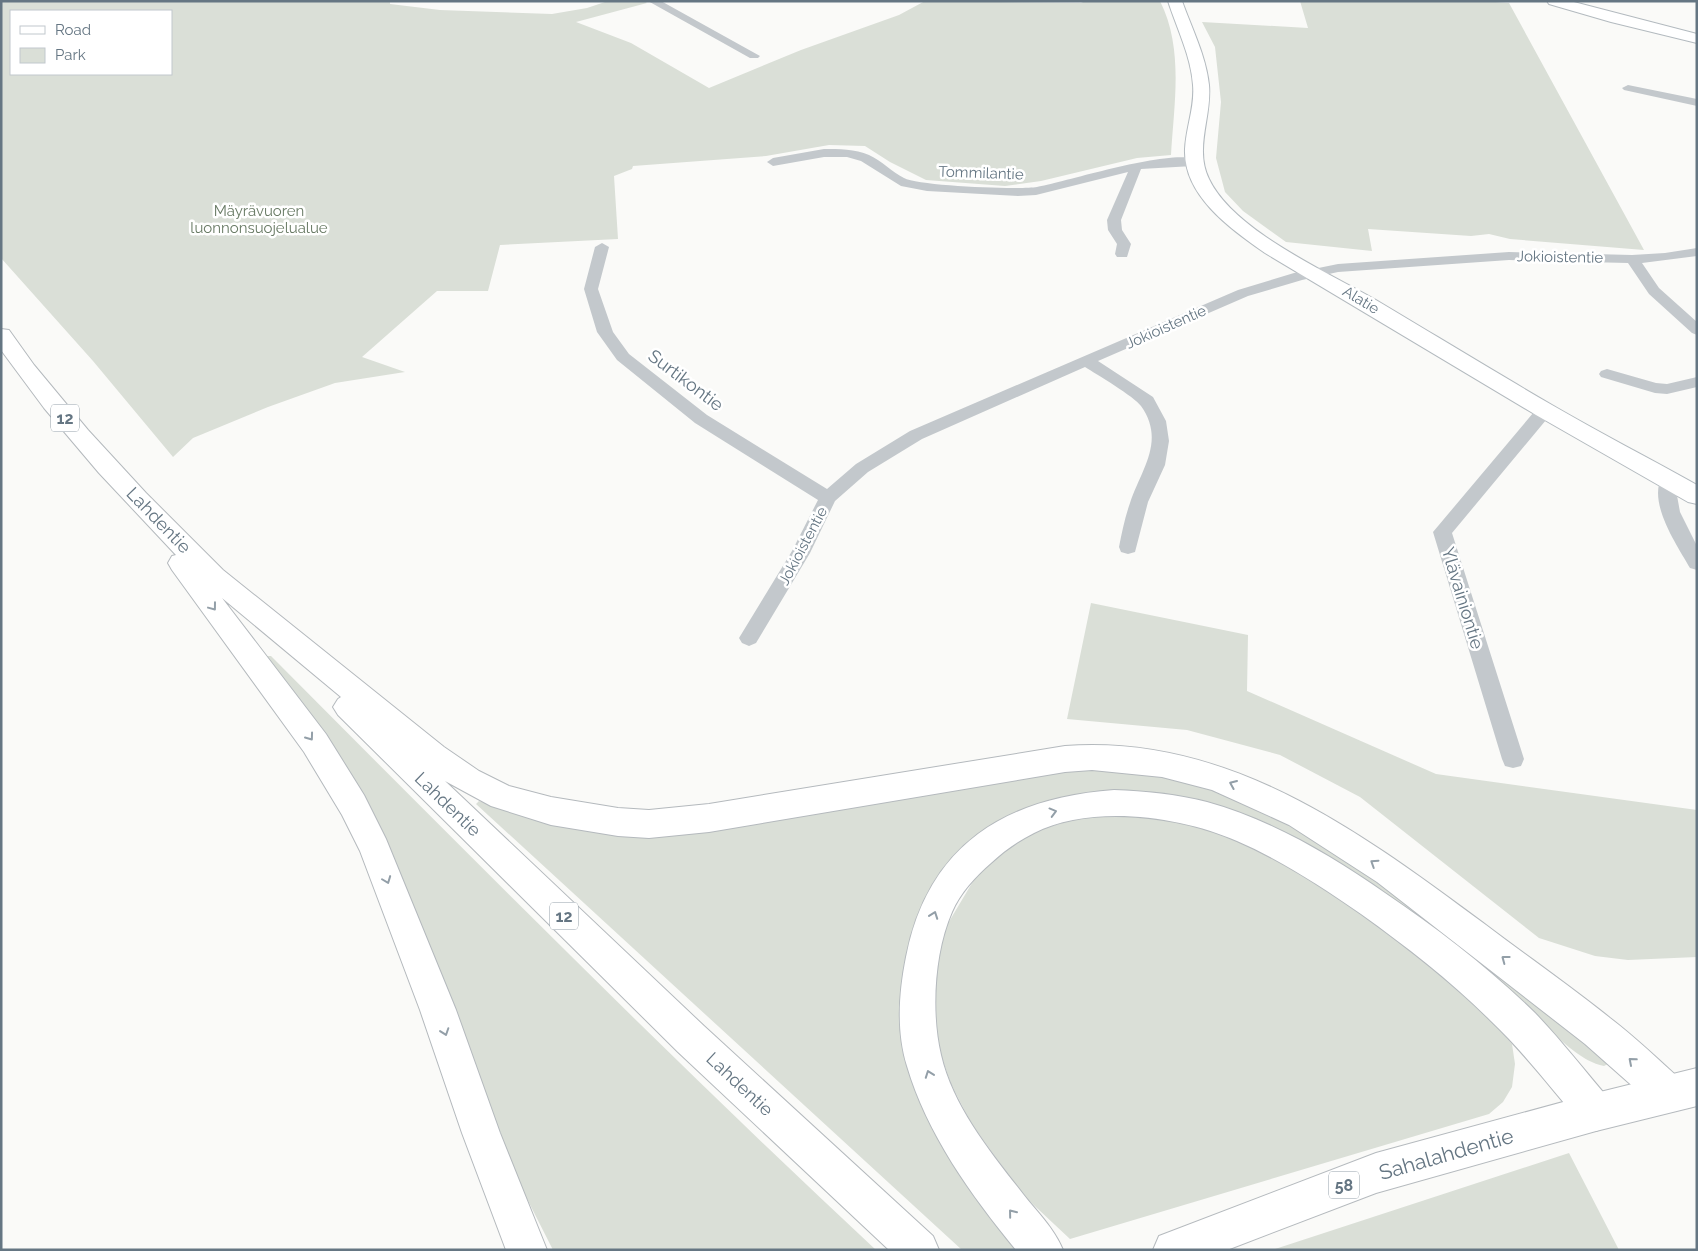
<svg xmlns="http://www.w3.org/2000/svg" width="1698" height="1251" viewBox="0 0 1698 1251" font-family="Raleway,sans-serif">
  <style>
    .green { fill: #dadfd7; fill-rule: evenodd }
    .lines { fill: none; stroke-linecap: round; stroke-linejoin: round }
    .secondary-casing { stroke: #b3babf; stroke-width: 2 }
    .primary-casing { stroke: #b5babe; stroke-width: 2 }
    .highway-casing { stroke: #b4b9bd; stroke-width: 2 }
    .street { fill: #c3c8cc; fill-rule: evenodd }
    .secondary { fill: #fff; fill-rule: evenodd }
    .primary { fill: #fff; fill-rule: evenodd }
    .highway { fill: #fff; fill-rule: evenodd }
    .oneway { stroke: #939fa8 }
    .labels { text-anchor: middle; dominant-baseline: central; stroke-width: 5; stroke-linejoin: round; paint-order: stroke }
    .far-street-label { font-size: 15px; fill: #657683; stroke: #fff }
    .far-park-label { font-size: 15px; fill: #687a64; stroke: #fff }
    .shield { fill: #fff; stroke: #939fa8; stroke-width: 1 }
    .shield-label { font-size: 16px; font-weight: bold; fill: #657683 }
    .street-label { font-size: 18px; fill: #657683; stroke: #fff }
    .near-street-label { font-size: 21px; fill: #657683; stroke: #fff }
  </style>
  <rect width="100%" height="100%" fill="#fafaf8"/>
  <path class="green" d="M 1,1 L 390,1 L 390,4 L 440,10 L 552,14 L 587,8 L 608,1 L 644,1 L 647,3 L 576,22 L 631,43 L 709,88 L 801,50 L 899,15 L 925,1 L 1081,3 L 1085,1 L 1160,1 C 1184,49 1174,103 1171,155 L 1137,158 L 1041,181 L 1005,186 L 926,180 L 890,162 L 865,146 L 829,145 L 766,156 L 633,166 L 632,169 L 614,176 L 618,239 L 500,245 L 488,291 L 437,291 L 362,357 L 405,372 L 335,383 L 268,407 L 193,438 L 173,457 L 93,361 L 1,258 ZM 11,11 L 171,11 L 171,74 L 11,74 Z
    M 1300,1 L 1482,1 L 1509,3 L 1644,250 L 1510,239 L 1489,234 L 1471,236 L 1368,229 L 1372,251 L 1286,242 L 1243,211 L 1225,192 L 1216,158 L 1221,102 L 1215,47 L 1202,22 L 1308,28 Z
    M 1091,603 L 1248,635 L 1247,691 L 1436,774 L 1697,810 L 1697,957 L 1628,960 L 1595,956 L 1539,938 L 1360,797 L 1280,755 L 1187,730 L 1067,719 Z
    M 268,656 L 271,656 C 470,856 669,1057 876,1250 L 553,1250 L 518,1181 L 373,815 L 266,657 Z
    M 1094,767 L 1161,774 L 1216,787 L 1329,845 L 1610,1063 L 1604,1066 C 1582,1062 1563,1041 1545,1027 L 1283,835 L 1066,797 L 1033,806 L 1003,819 L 903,996 L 1023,1250 L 962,1250 L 476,804 L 479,801 L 546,821 Z
    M 1114,814 L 1194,823 L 1259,848 L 1310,873 L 1465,991 L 1512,1044 L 1515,1064 L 1512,1087 L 1503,1102 L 1489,1114 L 1070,1239 L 1023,1195 L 971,1123 L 951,1084 L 942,1058 L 935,1032 L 932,995 L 944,930 L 978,873 L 1001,852 L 1030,833 L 1084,816 Z
    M 1569,1153 L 1619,1250 L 1272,1250 Z"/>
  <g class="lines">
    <g class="secondary-casing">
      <path id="secondary" d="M 1168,1 L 1182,1 C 1192,29 1206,56 1209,85 C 1212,117 1194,148 1209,179 C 1234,232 1332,274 1381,303 C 1438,337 1495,372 1552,405 C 1600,433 1649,458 1697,485 L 1697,504 L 1688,502 L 1536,415 L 1265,253 C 1231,229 1183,196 1185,149 C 1186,127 1195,107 1193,85 C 1191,56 1177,29 1168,1 Z
        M 1547,1 L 1570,1 L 1697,34 L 1697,43 L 1611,22 L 1549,4 Z"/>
    </g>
    <g class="primary-casing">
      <path id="primary" d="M 1697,1068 L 1697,1106 L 1596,1131 L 1376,1193 L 1227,1250 L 1153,1250 L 1159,1236 L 1376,1153 L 1596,1093 Z"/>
    </g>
    <g class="highway-casing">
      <path id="highway" d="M 1,329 L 9,330 L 34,365 L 88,430 L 146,493 L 223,570 L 444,747 L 479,771 L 509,786 L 551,797 L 618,808 L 649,810 L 709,804 L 1065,746 C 1230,734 1360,832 1486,925 C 1527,956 1570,986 1610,1018 C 1635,1037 1658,1059 1681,1080 L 1687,1093 L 1681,1106 L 1668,1112 L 1655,1106 L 1585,1044 L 1377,882 L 1289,825 L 1212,790 L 1162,777 L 1092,770 L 1065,772 L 709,832 L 649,838 L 618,836 L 551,825 L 491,806 L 445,781 L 704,1026 L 933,1236 L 939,1250 L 889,1250 L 678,1052 L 338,715 L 333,707 L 338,699 L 341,697 L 222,598 L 326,734 L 364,795 L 386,839 L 456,1010 L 500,1133 L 547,1250 L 506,1250 L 462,1133 L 420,1010 L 360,851 L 342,815 L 304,752 L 172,570 L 168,563 L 172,556 L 176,555 L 99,473 L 44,408 L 1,350 Z
        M 1114,790 C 1145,791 1176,794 1207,802 C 1272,820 1330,855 1385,893 C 1438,929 1489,968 1535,1013 C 1561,1040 1584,1070 1609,1099 L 1615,1112 L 1609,1125 L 1596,1131 L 1583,1125 C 1552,1090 1525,1053 1491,1021 C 1451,981 1407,947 1361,914 C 1322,887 1281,860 1237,841 C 1179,816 1092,804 1034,833 C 1018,841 1004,851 991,863 C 976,876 960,893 952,912 C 934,953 931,1013 941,1055 C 953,1107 991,1153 1023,1194 C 1037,1212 1054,1228 1063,1250 L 1016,1250 C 971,1195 927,1134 907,1066 C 896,1031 899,992 906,957 C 928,845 1005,798 1114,790 Z"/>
    </g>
    <path class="street" d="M 648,1 L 661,1 L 760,56 L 758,58 L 750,58 Z
      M 1628,85 L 1697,99 L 1697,106 L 1624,90 L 1622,88 Z
      M 824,149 C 839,149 855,149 869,155 C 882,161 892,172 904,178 C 919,186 1018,190 1037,187 C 1062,183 1184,144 1199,162 L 1193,166 L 1141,169 L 1121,220 L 1122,230 L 1131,244 L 1127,257 L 1117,257 L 1115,254 L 1117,244 L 1108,230 L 1107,220 L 1128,172 L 1036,195 L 1018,196 L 927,191 L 901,186 L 861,161 L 847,157 L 824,157 L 773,166 L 767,162 L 773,158 Z
      M 602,243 L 609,247 L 598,289 L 613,332 L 629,354 L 707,415 L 827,489 L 856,464 L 910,431 L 1238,290 L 1294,273 L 1338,264 L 1509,252 L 1632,255 L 1665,253 L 1697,248 L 1697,256 L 1642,263 L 1659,288 L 1697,322 L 1697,335 L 1692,333 L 1649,294 L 1628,263 L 1509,260 L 1338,272 L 1302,280 L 1248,296 L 1098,361 L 1153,397 L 1166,421 L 1169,441 L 1165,465 L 1148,502 L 1135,552 L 1128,554 L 1121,552 L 1119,547 C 1122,532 1125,517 1130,503 C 1141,470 1166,441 1141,406 C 1135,397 1096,374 1085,367 L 922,439 L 868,472 L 835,501 L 810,553 L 756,643 L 749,646 L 742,643 L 739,638 L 792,551 L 818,500 L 695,423 L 617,360 L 597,332 L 584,289 L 595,247 Z
      M 1607,369 L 1656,383 L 1667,384 L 1697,377 L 1697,387 L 1667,394 L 1655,393 L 1601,377 L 1599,374 L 1601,371 Z
      M 1545,405 L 1551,406 L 1553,410 L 1551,414 L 1452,533 L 1524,759 L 1521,766 L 1513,768 L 1505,766 L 1502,759 L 1433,532 L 1539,406 Z
      M 1669,473 L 1675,475 L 1678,479 L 1676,490 L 1680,512 L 1697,546 L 1697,570 L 1690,568 C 1677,545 1646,501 1663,475 Z"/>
    <use href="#secondary" class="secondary"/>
    <use href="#primary" class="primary"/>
    <use href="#highway" class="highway"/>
  </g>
  <defs><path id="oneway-chevron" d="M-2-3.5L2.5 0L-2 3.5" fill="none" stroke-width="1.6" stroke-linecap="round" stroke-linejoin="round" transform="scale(1.25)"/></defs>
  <g class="oneway">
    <use href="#oneway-chevron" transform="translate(213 607) rotate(53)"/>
    <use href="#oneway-chevron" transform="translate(310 737) rotate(54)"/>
    <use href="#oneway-chevron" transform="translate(1233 784) rotate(-157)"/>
    <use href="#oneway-chevron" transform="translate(1053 812) rotate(-15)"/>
    <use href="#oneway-chevron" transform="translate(1374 863) rotate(-147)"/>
    <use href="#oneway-chevron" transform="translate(387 880) rotate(69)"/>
    <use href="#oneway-chevron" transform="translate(934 915) rotate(-70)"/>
    <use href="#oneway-chevron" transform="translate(1505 959) rotate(-143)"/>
    <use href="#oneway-chevron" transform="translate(445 1032) rotate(71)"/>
    <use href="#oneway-chevron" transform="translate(1632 1061) rotate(-139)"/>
    <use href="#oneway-chevron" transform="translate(929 1074) rotate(-110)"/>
    <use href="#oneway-chevron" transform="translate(1012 1213) rotate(-129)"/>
  </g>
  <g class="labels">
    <g class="far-street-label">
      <text transform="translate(981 173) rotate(2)">Tommilantie</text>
      <text transform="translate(1560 257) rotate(1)">Jokioistentie</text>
      <text transform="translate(1361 300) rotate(31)">Alatie</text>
      <text transform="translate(1166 327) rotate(-24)">Jokioistentie</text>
      <text transform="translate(803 546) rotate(-62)">Jokioistentie</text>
    </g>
    <g class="far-park-label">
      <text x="259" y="211">Mäyrävuoren<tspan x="259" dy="17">luonnonsuojelualue</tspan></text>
    </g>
    <g class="shield">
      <rect x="51" y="404.5" width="28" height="27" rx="4"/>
      <rect x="550" y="902.5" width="28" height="27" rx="4"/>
      <rect x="1329" y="1171.5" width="30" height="27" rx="4"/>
    </g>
    <g class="shield-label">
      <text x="65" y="418">12</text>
      <text x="564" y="916">12</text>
      <text x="1344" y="1185">58</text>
    </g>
    <g class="street-label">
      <text transform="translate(686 380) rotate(37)">Surtikontie</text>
      <text transform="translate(159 520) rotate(46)">Lahdentie</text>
      <text transform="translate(1463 598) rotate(73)">Ylävainiontie</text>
      <text transform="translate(448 804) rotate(44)">Lahdentie</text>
      <text transform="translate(740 1084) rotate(43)">Lahdentie</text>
    </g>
    <g class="near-street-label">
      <text transform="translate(1446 1154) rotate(-16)">Sahalahdentie</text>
    </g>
  </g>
  <rect width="1698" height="1251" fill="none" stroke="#657683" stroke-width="5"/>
  <rect x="10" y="10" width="162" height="65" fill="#ffffff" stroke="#c1c8cd"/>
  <rect x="20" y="26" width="25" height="8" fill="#ffffff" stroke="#c1c8cd"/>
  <text x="55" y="35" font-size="15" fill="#657683">Road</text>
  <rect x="20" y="48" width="25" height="15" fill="#dadfd7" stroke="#c1c8cd"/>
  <text x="55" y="60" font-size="15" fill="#657683">Park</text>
</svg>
